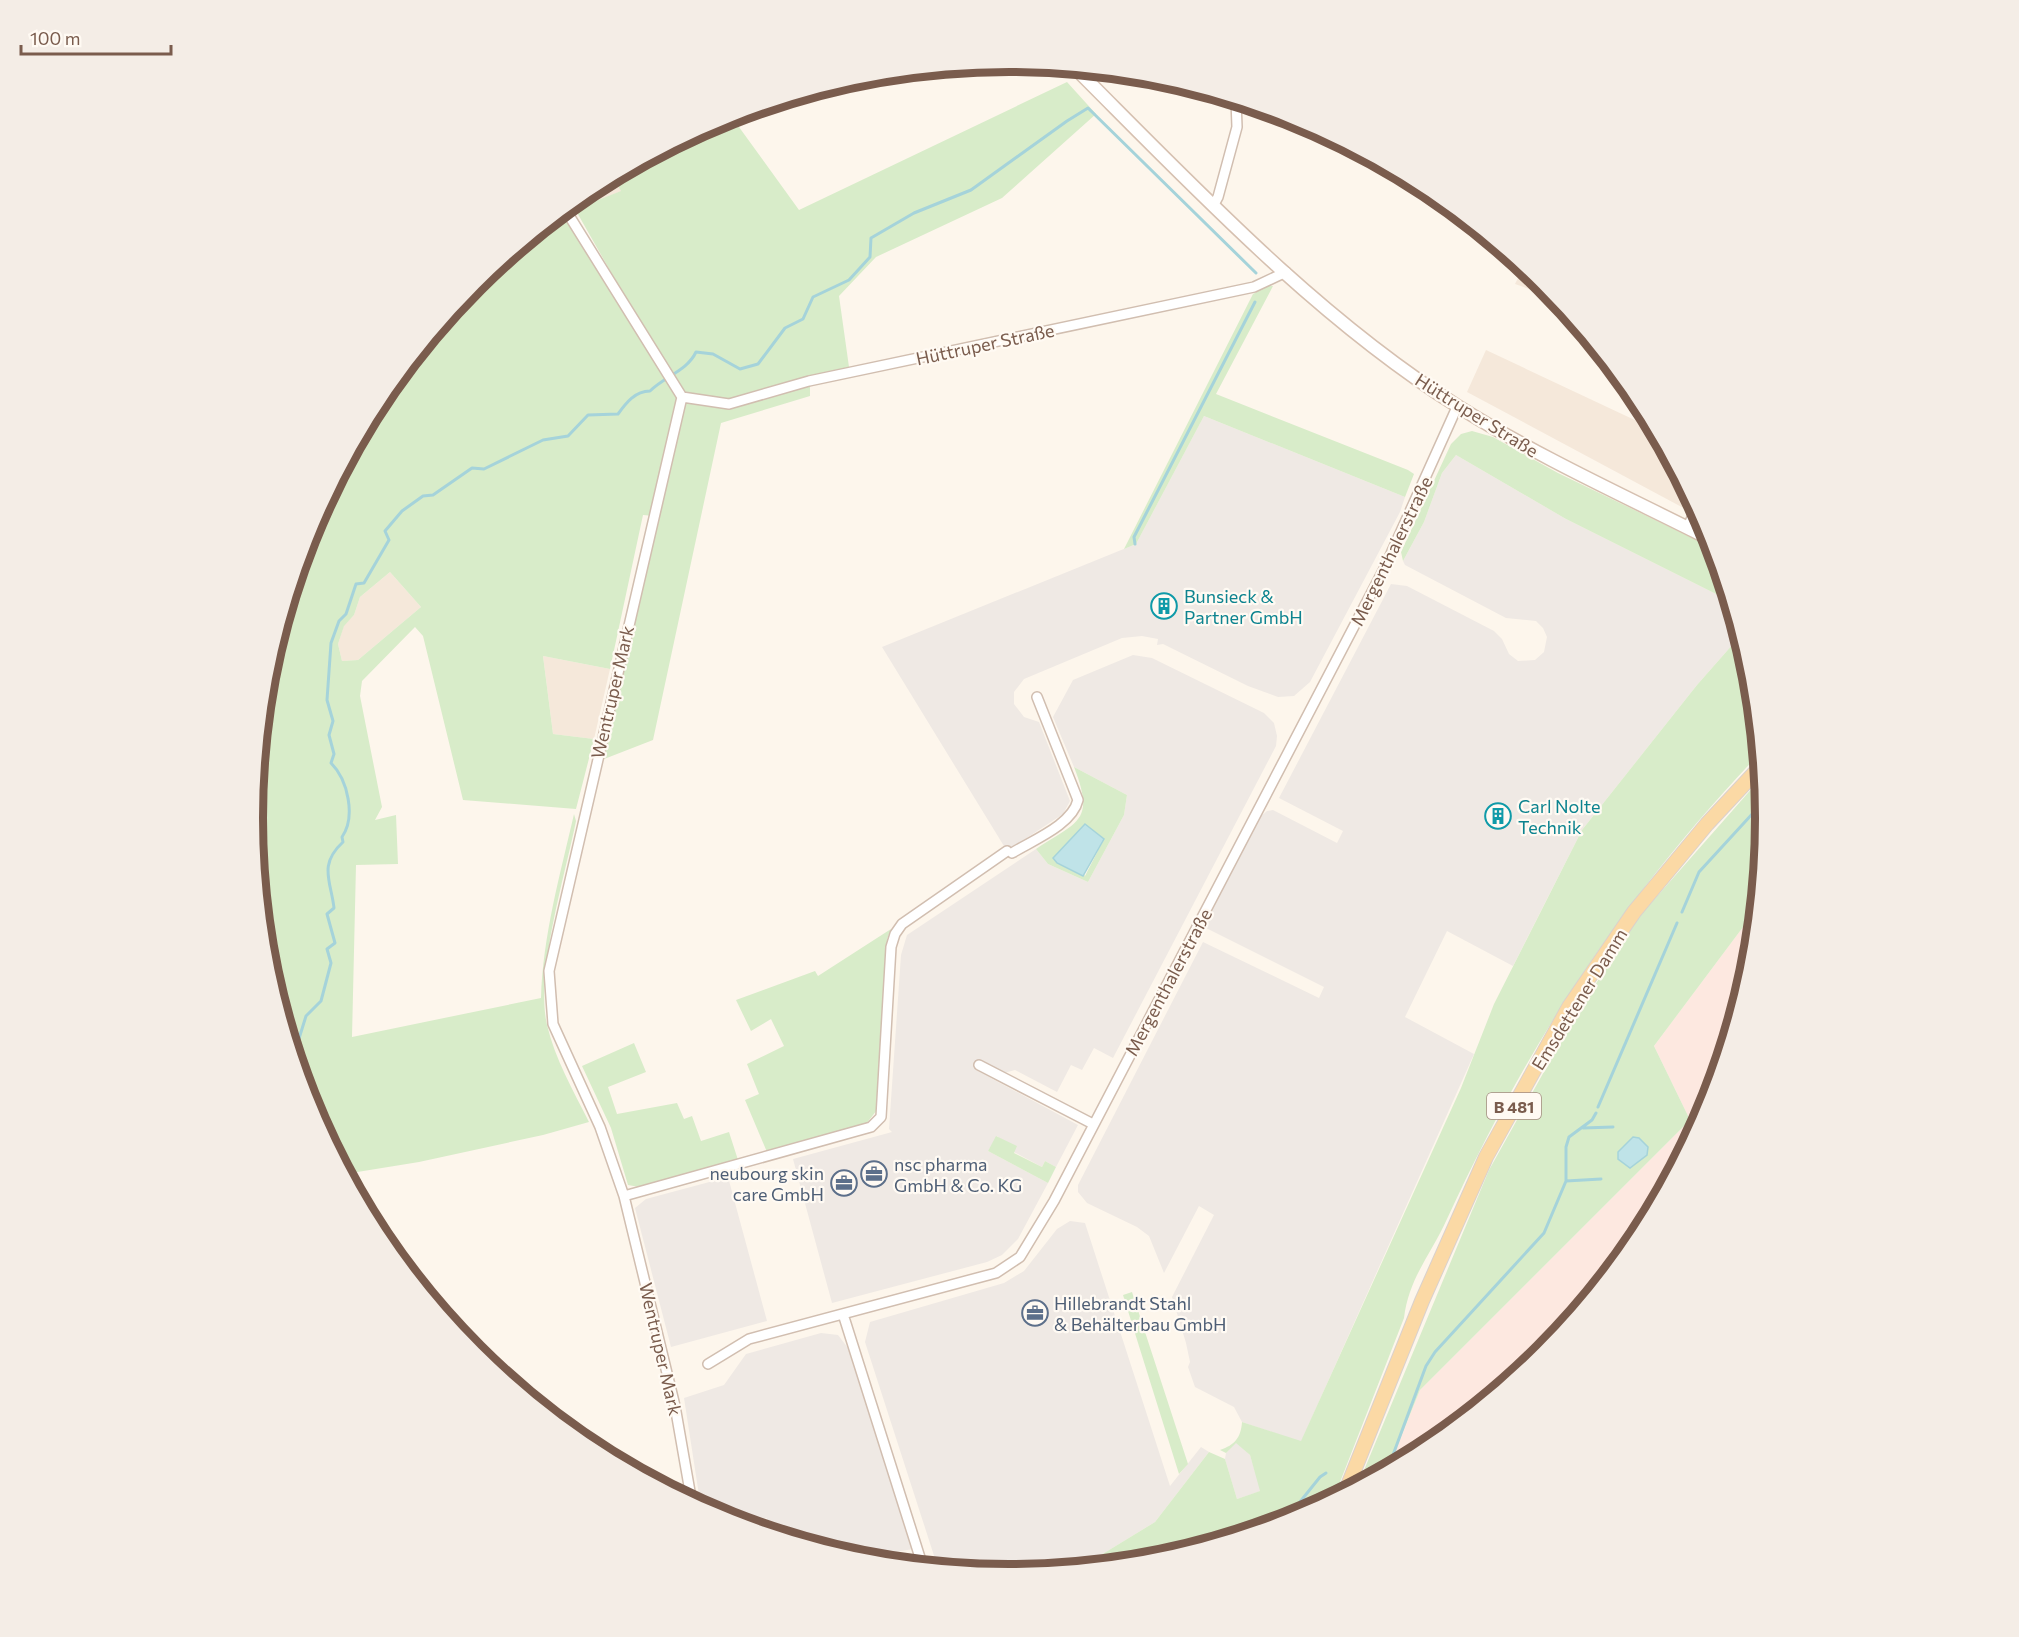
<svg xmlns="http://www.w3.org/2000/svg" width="2019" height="1637" viewBox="0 0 2019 1637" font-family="Commissioner,sans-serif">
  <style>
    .residential { fill: #f5e8da }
    .commercial { fill: #fde8e0 }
    .industrial { fill: #efe9e4 }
    .green { fill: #d8ecc9; fill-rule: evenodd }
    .water { fill: #bfe3e8; stroke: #a5d3da; stroke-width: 1.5 }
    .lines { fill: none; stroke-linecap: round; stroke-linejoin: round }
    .stream { stroke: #a5d3da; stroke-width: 3 }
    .street-casing { stroke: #d1beb0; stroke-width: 12 }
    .secondary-casing { stroke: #d6c0b0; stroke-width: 15 }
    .primary-casing { stroke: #dad1cd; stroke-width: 16 }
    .street { stroke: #fff; stroke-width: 9 }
    .secondary { stroke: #fff; stroke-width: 12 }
    .primary { stroke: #fbd9a5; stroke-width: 14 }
    .labels { text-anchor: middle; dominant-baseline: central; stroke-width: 4.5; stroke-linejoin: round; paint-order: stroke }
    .shield { fill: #fffaf3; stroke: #a28b7f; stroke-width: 1.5 }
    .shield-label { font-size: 16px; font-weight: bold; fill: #7a5c4d }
    .street-label { font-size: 18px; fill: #7a5c4d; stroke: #fffaf3 }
    .culture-label { font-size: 18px; fill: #0d838f; stroke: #fffaf3; text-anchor: start }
    .service-label { font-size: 18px; fill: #4e5e75; stroke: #fffaf3; text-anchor: start }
    .rim { fill: none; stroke: #7a5c4d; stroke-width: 8 }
  </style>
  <rect width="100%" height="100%" fill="#fdf6ec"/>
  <path class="residential" d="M 613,176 L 622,191 L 575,209 L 572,203 L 589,189 Z
    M 1524,266 L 1545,283 L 1558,299 L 1515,284 Z
    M 1486,350 L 1656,430 L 1695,502 L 1691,512 L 1467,392 Z
    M 390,572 L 421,607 L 358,660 L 342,661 L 338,644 L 344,625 L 354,615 L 360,597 Z
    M 543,656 L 610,669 L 594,739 L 553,734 Z"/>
  <path class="commercial" d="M 1758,907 L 1752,967 L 1709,1109 L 1639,1239 L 1545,1354 L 1430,1448 L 1387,1471 L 1420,1390 L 1690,1120 L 1654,1046 Z"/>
  <path class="industrial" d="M 1204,416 L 1405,497 L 1400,512 L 1310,682 L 1294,696 L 1278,697 L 1248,686 L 1163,644 L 1157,645 L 1158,639 L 1142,636 L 1122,638 L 1024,679 L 1014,692 L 1014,704 L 1024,717 L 1039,722 L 1070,801 L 1063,814 L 1007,851 L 882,647 L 1136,544 Z
    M 1456,455 L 1566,519 L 1726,599 L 1732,604 L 1741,635 L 1697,685 L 1582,830 L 1513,966 L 1447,931 L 1405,1017 L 1474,1054 L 1301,1442 L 1242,1422 L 1234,1407 L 1195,1387 L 1188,1367 L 1190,1362 L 1186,1343 L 1172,1297 L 1214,1215 L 1199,1206 L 1164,1273 L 1149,1236 L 1137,1227 L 1087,1203 L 1078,1192 L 1078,1185 L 1203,942 L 1319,998 L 1324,987 L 1206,928 L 1206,920 L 1260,817 L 1267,811 L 1273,810 L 1337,843 L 1343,831 L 1279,798 L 1391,584 L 1407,586 L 1494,631 L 1502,639 L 1509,654 L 1518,661 L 1535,660 L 1544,652 L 1547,637 L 1543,628 L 1536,621 L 1506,618 L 1405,565 L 1403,561 L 1424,522 L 1442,473 Z
    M 1133,655 L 1152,658 L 1264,713 L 1274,723 L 1277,736 L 1276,746 L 1113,1058 L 1094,1048 L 1082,1070 L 1071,1065 L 1057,1092 L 1015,1070 L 1004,1073 L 981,1062 L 976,1070 L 1078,1125 L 1056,1167 L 1045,1161 L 1042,1167 L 1014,1152 L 997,1136 L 988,1151 L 1048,1183 L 1018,1239 L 1002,1255 L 987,1262 L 832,1303 L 793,1159 L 892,1132 L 889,1129 L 901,955 L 907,935 L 1036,849 L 1048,864 L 1088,882 L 1124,815 L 1127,795 L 1074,767 L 1053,717 L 1073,680 Z
    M 728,1177 L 767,1321 L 671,1347 L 635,1208 L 646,1199 Z
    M 1070,1221 L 1085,1223 L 1170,1486 L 1201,1447 L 1209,1452 L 1155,1522 L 1078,1569 L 1010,1575 L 938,1568 L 865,1342 L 870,1322 L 1004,1283 L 1024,1271 L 1057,1229 Z
    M 821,1333 L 838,1335 L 848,1348 L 914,1549 L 853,1558 L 769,1533 L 767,1518 L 736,1523 L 701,1508 L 684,1398 L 724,1385 L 746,1354 Z
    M 1236,1442 L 1250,1455 L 1261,1491 L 1237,1499 L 1225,1459 L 1226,1453 Z"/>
  <path class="green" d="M 1067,82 L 1096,114 L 1002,198 L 876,257 L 839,296 L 849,367 L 810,376 L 810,396 L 721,423 L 653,740 L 599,761 L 654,516 L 643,515 L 610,669 L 543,656 L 553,734 L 594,739 L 576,809 L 463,800 L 423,636 L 415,627 L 362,681 L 360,696 L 382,807 L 375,820 L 396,815 L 398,864 L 356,865 L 352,1037 L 541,998 C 543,935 560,875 574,814 L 576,821 C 565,876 535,973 547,1025 C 555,1059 573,1090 589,1122 L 543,1135 L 419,1162 L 345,1174 L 310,1108 L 267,966 L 253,818 L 267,670 L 306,542 L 310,528 L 380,398 L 474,283 L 562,211 L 622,311 L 629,304 L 575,209 L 621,191 L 613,176 L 720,119 L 731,116 L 799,210 ZM 390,572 L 421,607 L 358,660 L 342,661 L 338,644 L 344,626 L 354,615 L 360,597 Z
    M 1268,286 L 1273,286 L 1216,394 L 1408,470 L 1414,474 L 1405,497 L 1204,416 L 1136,544 L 1124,549 L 1253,294 Z
    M 1472,431 L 1493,437 L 1558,473 L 1715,549 L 1732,604 L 1726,599 L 1566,519 L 1456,455 L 1442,473 L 1424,522 L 1403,561 L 1401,552 L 1451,444 L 1461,434 Z
    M 1741,635 L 1752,671 L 1760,753 C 1624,896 1529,1041 1447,1219 C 1431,1255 1409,1277 1404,1318 L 1333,1500 L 1299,1518 L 1157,1561 L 1078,1569 L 1155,1522 L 1209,1452 L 1225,1459 L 1237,1499 L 1260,1491 L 1250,1455 L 1236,1443 L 1226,1453 L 1220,1450 C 1235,1445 1241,1437 1242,1422 L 1301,1441 L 1461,1088 L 1494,1004 L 1582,830 L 1697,685 Z
    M 1074,767 L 1127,795 L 1124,815 L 1088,882 L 1048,864 L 1036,849 C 1079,821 1095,821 1074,767 ZM 1075,836 L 1104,839 L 1085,876 L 1068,843 Z
    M 1762,777 L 1766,819 L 1762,826 L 1759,843 L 1764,845 L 1758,907 L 1654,1046 L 1690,1120 L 1420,1390 L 1387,1471 L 1357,1487 L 1489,1170 L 1574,1018 L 1637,919 Z
    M 891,929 L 887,939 L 877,1110 L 866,1124 L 767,1152 L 745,1100 L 759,1094 L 747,1064 L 784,1046 L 771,1019 L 751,1031 L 736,1000 L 815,971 L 818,976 Z
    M 634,1043 L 646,1072 L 608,1087 L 617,1114 L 677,1103 L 684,1119 L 692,1116 L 701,1141 L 729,1132 L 738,1160 L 639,1187 L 628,1185 L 611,1128 L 582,1066 Z
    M 996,1136 L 1017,1146 L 1014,1153 L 1042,1167 L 1045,1161 L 1056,1167 L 1048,1183 L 988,1151 Z
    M 1132,1292 L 1188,1464 L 1179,1474 L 1123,1295 Z"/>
  <path class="water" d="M 1085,824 L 1104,839 L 1083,876 L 1057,863 L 1053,858 Z
    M 1633,1137 L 1639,1138 L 1648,1147 L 1647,1155 L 1630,1168 L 1618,1159 L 1618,1152 Z"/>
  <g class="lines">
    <path class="stream" d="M 1135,544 L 1134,537 L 1255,302
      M 1682,912 L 1699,872 L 1765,800
      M 295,1058 L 299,1056 L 297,1045 L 306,1016 L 321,1001 L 331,963 L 327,949 L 335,943 L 327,914 L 334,908 C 331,881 318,865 343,842 L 342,837 C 356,817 348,780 331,763 L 334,754 L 329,735 L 333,721 L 327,700 L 331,643 L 339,621 L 346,614 L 356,584 L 364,583 L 389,540 L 385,531 L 402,511 L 423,496 L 433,495 L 472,468 L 484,469 L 543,440 L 568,436 L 588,415 L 618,414 C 626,403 635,391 650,391 C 665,376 687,371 696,352 L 713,354 L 740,369 L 758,364 L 785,328 L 803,319 L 813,297 L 849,280 L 870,257 L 871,238 L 914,213 L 971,190 L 1067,121 L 1088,108 L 1256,273
      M 1598,1107 L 1677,923
      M 1583,1128 L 1613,1127
      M 1566,1181 L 1601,1179
      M 1387,1471 L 1426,1366 L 1435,1352 L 1544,1233 L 1566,1181 L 1566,1147 L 1569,1137 L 1592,1120 L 1596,1113
      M 1283,1523 L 1320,1477 L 1326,1473"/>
    <g class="street-casing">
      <path id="street" d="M 1213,206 L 1218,197 L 1237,127 L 1236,100
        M 565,209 L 682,397 L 549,971 L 553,1024 L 600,1127 L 624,1196
        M 682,397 L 729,404 L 809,381 L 1254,287 L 1286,272
        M 1688,527 L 1697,506
        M 1012,853 C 1033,840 1072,825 1078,800 L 1037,697
        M 979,1065 L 1093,1124
        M 843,1314 L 923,1567
        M 708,1364 L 749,1339 L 996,1273 L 1020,1257 L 1054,1201 L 1385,567 L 1457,407
        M 692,1503 L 675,1406 L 624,1196 L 871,1127 L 881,1117 L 891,947 L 895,934 L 902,924 L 1007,851"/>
    </g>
    <g class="secondary-casing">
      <path id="secondary" d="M 1075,68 C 1192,185 1318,319 1459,407 C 1540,458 1627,497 1712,540"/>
    </g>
    <g class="primary-casing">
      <path id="primary" d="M 1345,1493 L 1422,1301 L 1486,1157 L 1569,1007 L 1634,912 L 1707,824 L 1761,766"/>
    </g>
    <use href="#street" class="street"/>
    <use href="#secondary" class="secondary"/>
    <use href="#primary" class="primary"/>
  </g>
  <defs>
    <g id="building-ring" transform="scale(1.35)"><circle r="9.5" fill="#fffaf3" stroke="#0f9aa8" stroke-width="1.5"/><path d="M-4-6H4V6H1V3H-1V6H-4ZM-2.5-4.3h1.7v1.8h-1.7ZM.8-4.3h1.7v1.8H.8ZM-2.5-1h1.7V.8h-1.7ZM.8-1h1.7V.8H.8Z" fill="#0f9aa8"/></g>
    <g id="office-ring" transform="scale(1.35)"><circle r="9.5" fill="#fffaf3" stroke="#5c6f8a" stroke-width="1.5"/><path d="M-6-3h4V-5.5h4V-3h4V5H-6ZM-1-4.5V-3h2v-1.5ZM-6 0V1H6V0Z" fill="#5c6f8a"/></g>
  </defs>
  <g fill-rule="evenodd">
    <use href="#building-ring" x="1164" y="606"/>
    <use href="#building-ring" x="1498" y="816"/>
    <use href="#office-ring" x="874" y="1174"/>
    <use href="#office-ring" x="844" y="1183"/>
    <use href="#office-ring" x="1035" y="1313"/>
  </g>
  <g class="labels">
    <rect class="shield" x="1487" y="1093" width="54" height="26" rx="4.5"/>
    <g class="shield-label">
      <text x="1514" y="1106">B 481</text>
    </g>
    <g class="street-label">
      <text transform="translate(985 344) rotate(-12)">Hüttruper Straße</text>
      <text transform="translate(1477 415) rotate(32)">Hüttruper Straße</text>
      <text transform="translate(1391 551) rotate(-64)">Mergenthalerstraße</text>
      <text transform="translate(612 692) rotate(-77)">Wentruper Mark</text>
      <text transform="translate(1168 982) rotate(-62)">Mergenthalerstraße</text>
      <text transform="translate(1579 999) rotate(-58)">Emsdettener Damm</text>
      <text transform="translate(661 1349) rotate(77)">Wentruper Mark</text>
    </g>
    <g class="culture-label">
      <text x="1184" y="596">Bunsieck &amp;<tspan x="1184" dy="21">Partner GmbH</tspan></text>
      <text x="1518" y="806">Carl Nolte<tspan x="1518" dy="21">Technik</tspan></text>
    </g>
    <g class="service-label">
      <text x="894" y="1164">nsc pharma<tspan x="894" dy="21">GmbH &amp; Co. KG</tspan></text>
      <text x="824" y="1173" text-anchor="end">neubourg skin<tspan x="824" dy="21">care GmbH</tspan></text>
      <text x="1054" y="1303">Hillebrandt Stahl<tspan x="1054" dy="21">&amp; Behälterbau GmbH</tspan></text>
    </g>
  </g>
  <path d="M0 0H2019V1637H0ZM263 818a746 746 0 1 1 1492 0a746 746 0 1 1-1492 0Z" fill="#f4ede6" fill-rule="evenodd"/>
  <path class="rim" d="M263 818a746 746 0 1 1 1492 0a746 746 0 1 1-1492 0Z"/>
  <path d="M21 45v9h150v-9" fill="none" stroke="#7a5c4d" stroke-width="3"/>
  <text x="30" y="45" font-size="18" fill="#7a5c4d" stroke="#fffaf3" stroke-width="4.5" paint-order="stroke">100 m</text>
</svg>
